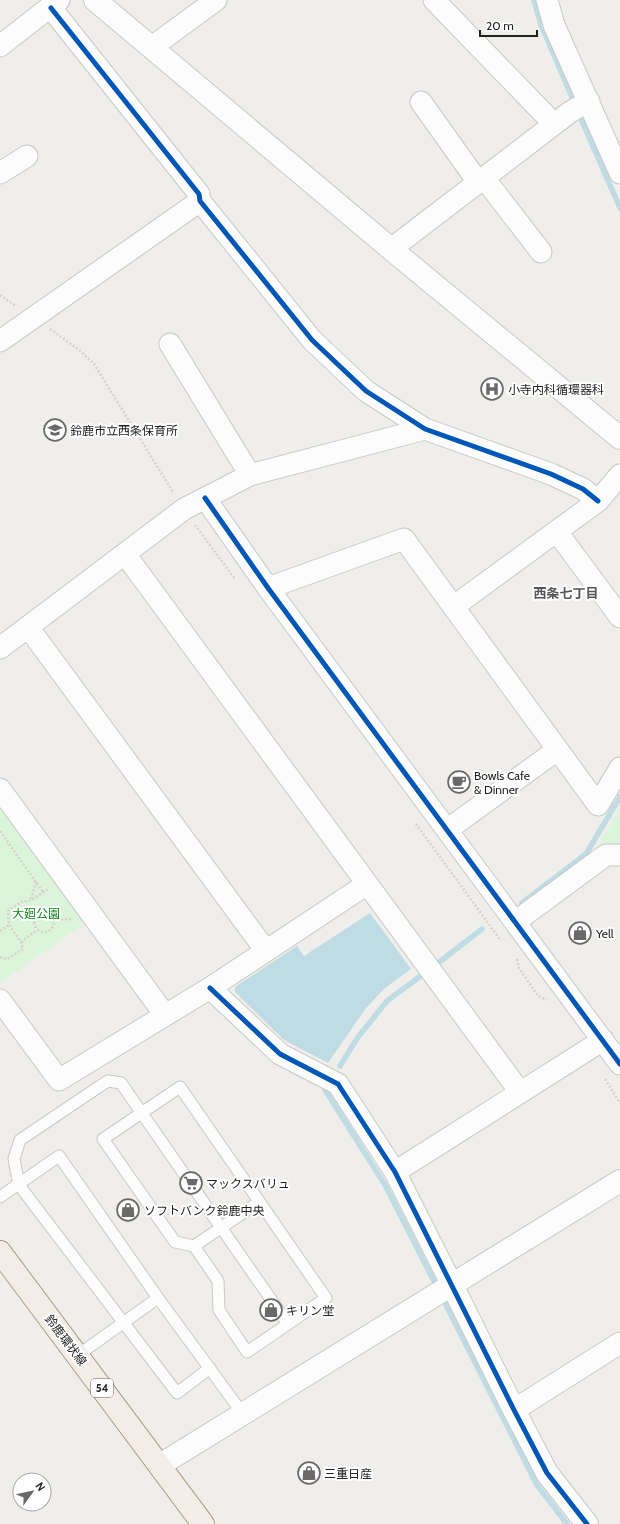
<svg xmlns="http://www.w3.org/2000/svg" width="620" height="1524" viewBox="0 0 620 1524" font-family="Cabin,'Noto Sans JP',sans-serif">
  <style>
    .park { fill: #daf5da }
    .water { fill: #bfdbe3 }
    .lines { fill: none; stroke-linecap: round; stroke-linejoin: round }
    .stream { stroke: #bfdbe3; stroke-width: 5.5 }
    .service-casing { stroke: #c9c8c7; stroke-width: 13 }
    .minor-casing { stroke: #c9c8c7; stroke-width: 23 }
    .tertiary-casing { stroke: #c9c8c7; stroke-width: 24 }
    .primary-casing { stroke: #a79c86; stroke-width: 24 }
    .path { stroke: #dccecd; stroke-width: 2.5; stroke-dasharray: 2 2; stroke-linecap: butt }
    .service { stroke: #fdfcfc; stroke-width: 11 }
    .minor { stroke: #fdfcfc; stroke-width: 21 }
    .tertiary { stroke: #fdfcfc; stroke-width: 22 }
    .primary { stroke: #f3ede7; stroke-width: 22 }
    .cycleway-casing { stroke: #fff; stroke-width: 8 }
    .cycleway { stroke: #0057b8; stroke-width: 5 }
    .labels { text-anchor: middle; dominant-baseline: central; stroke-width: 4; stroke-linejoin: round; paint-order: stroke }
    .shield { fill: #fff; stroke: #646464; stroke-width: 1 }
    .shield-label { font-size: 11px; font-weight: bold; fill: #222 }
    .poi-label { font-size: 12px; fill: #222; stroke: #fff; text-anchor: start }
    .park-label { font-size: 12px; fill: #0c8416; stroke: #fff }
    .street-label { font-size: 12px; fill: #222; stroke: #fff }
    .neighbourhood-label { font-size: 13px; font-weight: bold; fill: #555; stroke: #fff }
  </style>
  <rect width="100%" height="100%" fill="#f0eeeb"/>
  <path class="park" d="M 0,801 L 87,922 L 0,983 Z
    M 620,808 L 620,849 L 604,849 L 600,843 Z"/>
  <path class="water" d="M 370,913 L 411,969 L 385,988 L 366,1008 L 328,1063 L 284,1040 L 235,992 L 235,987 L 297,946 L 304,956 Z"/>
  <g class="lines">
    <path class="stream" d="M 534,0 L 541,25 L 575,104
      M 578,112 L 620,208
      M 522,903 L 586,854 L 620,797
      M 438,963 L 482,929
      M 340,1066 L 358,1037 L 387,1001 L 422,975
      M 325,1090 L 385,1185 L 438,1289
      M 442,1297 L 537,1485 L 567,1524"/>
    <g class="service-casing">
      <path id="service" d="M 0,1197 L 59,1156 L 158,1298 L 243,1414
        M 194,1246 L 218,1281 L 219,1310 L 247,1352 L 326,1298 L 180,1087 L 103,1139 L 175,1242 L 194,1246 L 259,1202
        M 78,1355 L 158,1298
        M 210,1368 L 177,1393 L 19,1185 L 14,1159 L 20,1140 L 100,1086 L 108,1081 L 121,1083 L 288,1324"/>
    </g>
    <g class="minor-casing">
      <path id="minor" d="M 434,0 L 554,124
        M 547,0 L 554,25 L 620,173
        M 51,8 L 199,194 L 200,201 L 312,340 L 366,391 L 425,429 L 551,474 L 583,489 L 598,501
        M 0,46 L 59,0
        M 152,47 L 216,0
        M 421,102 L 478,182
        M 0,173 L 27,156
        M 484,178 L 541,252
        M 391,249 L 570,112 L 589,101
        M 0,341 L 200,201
        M 170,344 L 250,475
        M 205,498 L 268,588 L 620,1064
        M 557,532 L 620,617
        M 125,554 L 520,1092
        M 268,588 L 404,539 L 598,805 L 620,768
        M 453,607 L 598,501 L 620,475
        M 28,627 L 266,951
        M 0,648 L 184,509 L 250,475 L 425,429
        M 0,789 L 165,1015
        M 447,830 L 557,750
        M 515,922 L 606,855 L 620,855
        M 210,988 L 280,1054 L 338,1084 L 395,1172 L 452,1285
        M 0,1000 L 59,1080 L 210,988 L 367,884
        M 395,1172 L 603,1040
        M 514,1410 L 620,1343"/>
    </g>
    <g class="tertiary-casing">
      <path id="tertiary" d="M 95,0 L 391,249 L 620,438
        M 452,1285 L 514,1410 L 547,1473 L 587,1524
        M 160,1465 L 620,1181"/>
    </g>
    <g class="primary-casing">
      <path id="primary" d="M 0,1252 L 203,1524"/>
    </g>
    <path class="path" d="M 0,295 L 16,306
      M 50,329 L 78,349 L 94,364 L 173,492
      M 195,525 L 235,579
      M 416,824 L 499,938 L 502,940
      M 0,831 L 43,892
      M 31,899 L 36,882
      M34 922a10 10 0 1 1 20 0a10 10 0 1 1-20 0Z
      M 53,920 L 71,919
      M 0,931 L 9,925
      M 21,942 L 37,930
      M 0,957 L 7,959 L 23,949 L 21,942 L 9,925 L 8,911 L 23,901 C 31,903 41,893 48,889
      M 517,959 L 519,968 L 538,996 L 547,1000
      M 605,1079 L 620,1103"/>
    <use href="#service" class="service"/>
    <use href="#minor" class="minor"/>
    <use href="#tertiary" class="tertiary"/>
    <use href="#primary" class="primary"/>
    <g class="cycleway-casing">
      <path id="cycleway" d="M 51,8 L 199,194 L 200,201 L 312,340 L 366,391 L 425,429 L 551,474 L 583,489 L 598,501
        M 205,498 L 268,588 L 620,1064
        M 210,988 L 280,1054 L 338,1084 L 395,1172 L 514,1410 L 547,1473 L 587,1524"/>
    </g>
    <use href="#cycleway" class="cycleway"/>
  </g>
  <defs>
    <g id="hospital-ring" transform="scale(1.15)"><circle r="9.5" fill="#fff" stroke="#6a6968" stroke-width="1.5"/><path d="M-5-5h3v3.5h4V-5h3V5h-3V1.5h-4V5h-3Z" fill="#6a6968"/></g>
    <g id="school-ring" transform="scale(1.15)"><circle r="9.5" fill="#fff" stroke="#6a6968" stroke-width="1.5"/><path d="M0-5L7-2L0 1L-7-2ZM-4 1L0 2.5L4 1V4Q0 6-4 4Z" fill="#6a6968"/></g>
    <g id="cafe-ring" transform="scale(1.15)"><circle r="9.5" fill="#fff" stroke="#6a6968" stroke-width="1.5"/><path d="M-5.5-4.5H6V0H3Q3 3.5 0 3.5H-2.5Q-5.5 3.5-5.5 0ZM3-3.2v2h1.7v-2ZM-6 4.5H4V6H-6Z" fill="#6a6968"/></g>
    <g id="shop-ring" transform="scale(1.15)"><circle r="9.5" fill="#fff" stroke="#6a6968" stroke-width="1.5"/><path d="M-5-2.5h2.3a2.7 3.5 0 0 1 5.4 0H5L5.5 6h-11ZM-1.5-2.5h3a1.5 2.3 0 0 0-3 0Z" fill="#6a6968"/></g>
    <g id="supermarket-ring" transform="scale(1.15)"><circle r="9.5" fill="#fff" stroke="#6a6968" stroke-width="1.5"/><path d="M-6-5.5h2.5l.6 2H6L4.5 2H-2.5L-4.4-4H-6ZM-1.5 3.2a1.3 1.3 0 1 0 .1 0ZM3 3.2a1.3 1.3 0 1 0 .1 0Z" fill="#6a6968"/></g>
  </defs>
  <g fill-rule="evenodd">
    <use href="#hospital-ring" x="492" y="389"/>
    <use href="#school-ring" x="55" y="430"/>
    <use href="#cafe-ring" x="459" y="782"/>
    <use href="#shop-ring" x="580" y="933"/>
    <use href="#supermarket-ring" x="191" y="1183"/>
    <use href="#shop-ring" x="128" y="1210"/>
    <use href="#shop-ring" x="271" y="1310"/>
    <use href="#shop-ring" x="309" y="1473"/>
  </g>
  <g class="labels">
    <rect class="shield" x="91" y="1379" width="22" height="18" rx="3"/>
    <g class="shield-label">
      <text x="102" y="1388">54</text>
    </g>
    <g class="poi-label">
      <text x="508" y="389">小寺内科循環器科</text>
      <text x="70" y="430">鈴鹿市立西条保育所</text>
      <text x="474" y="775">Bowls Cafe<tspan x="474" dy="14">&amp; Dinner</tspan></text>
      <text x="596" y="933">Yell</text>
      <text x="206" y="1183">マックスバリュ</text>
      <text x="144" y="1210">ソフトバンク鈴鹿中央</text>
      <text x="286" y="1310">キリン堂</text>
      <text x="324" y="1473">三重日産</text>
    </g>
    <g class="park-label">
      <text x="36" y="913">大廻公園</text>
    </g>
    <g class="street-label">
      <text transform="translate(66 1340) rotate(53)">鈴鹿環状線</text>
    </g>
    <g class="neighbourhood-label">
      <text x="566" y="593">西条七丁目</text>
    </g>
  </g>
  <g transform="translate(32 1492) rotate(57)"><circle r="19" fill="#ffffff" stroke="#a7a7a7"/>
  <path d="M0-3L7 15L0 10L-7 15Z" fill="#6a6968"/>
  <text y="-6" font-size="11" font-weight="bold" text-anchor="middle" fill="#222222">N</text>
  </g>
  <path d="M480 30v6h57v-6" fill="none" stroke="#222222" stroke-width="2"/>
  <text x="486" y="30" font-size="12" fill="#222222" stroke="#ffffff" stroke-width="3" paint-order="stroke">20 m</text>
</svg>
